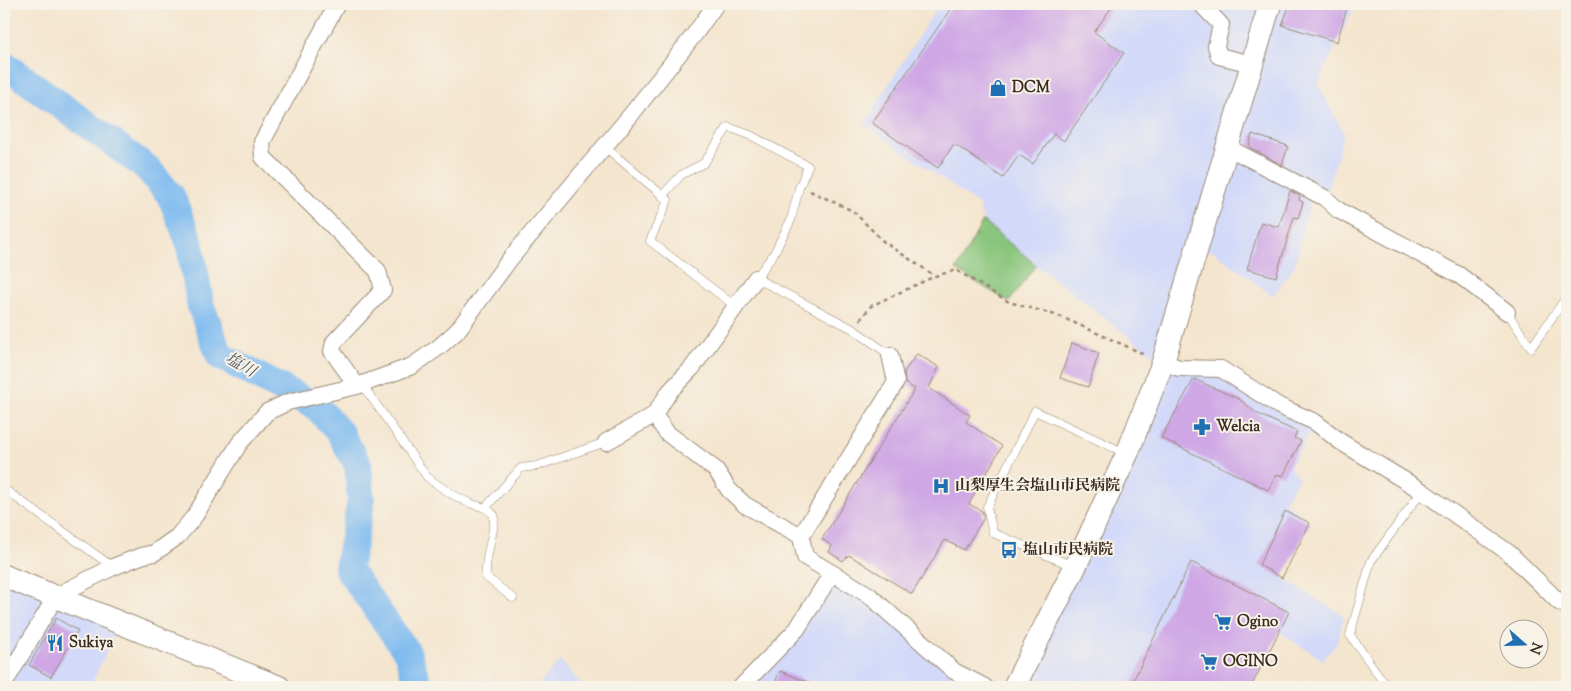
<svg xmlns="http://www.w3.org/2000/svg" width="1571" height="691" viewBox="0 0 1571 691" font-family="'Sorts Mill Goudy','Noto Serif JP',serif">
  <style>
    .built { fill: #d2d9f9 }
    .green { fill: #89c57b; stroke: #62784c }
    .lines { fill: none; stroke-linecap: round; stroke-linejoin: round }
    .river { stroke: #7dbaf0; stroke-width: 28 }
    .building { fill: #cfa7e5 }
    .lane-casing { stroke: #988876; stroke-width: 9 }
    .street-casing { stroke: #988876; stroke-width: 18 }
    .secondary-casing { stroke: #988876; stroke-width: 24 }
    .path { stroke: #988876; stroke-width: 2.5; stroke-dasharray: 4 4; stroke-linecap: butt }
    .lane { stroke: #fff; stroke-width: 8 }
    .street { stroke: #fff; stroke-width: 16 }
    .secondary { stroke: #fff; stroke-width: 22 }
    .labels { text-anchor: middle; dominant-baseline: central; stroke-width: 4; stroke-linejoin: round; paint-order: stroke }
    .poi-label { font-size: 15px; font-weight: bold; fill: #3b2a1e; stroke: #f7f3e8; text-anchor: start }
    .water-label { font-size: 16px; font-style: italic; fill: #4f555d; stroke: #f7f3e8 }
  </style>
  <rect width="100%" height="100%" fill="#f7f3e8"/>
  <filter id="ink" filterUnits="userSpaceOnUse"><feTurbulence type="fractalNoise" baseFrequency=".02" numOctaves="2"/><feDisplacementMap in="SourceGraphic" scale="10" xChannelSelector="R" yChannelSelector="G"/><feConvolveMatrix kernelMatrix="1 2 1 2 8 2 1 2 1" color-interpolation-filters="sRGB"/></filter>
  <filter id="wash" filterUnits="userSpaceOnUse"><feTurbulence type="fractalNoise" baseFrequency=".0096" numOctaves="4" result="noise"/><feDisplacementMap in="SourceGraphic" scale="20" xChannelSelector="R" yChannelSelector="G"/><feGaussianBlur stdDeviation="1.12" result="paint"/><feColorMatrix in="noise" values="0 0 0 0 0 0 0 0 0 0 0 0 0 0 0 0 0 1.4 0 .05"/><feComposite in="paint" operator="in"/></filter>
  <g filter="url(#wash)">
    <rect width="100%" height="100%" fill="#f4e5ce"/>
    <path class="built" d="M 939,4 L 1355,4 L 1318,84 L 1344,133 L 1325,198 L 1312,192 L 1295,265 L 1273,296 L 1213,251 L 1196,250 L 1163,362 L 1221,369 L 1315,422 L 1290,467 L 1299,478 L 1284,502 L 1310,523 L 1282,578 L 1344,616 L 1338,642 L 1323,660 L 1279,632 L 1252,687 L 1014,687 L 1162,362 L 1036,265 L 983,221 L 979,205 L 864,124 Z
      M 832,573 L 985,687 L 741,687 Z
      M 4,576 L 120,623 L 90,687 L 4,687 Z
      M 560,660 L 584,687 L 537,687 Z"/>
    <path class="green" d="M 983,221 L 1036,265 L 1009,302 L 956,270 Z"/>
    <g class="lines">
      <path class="river" d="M 4,64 L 147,168 L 171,196 L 189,241 L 201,307 L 220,356 L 317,407 L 340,433 L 358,465 L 361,502 L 348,569 L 407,652 L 419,687"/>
    </g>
    <g id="blocks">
      <path class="building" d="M 954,4 L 1114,4 L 1094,32 L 1124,53 L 1064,141 L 1054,134 L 1033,164 L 1019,155 L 1003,178 L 954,144 L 938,168 L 872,123 Z
        M 1290,4 L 1348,4 L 1337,42 L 1282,25 Z
        M 1252,134 L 1288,146 L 1282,165 L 1249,147 Z
        M 1290,191 L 1300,196 L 1299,200 L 1303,202 L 1298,218 L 1294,217 L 1276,277 L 1247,269 L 1261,222 L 1279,227 Z
        M 1072,343 L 1099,353 L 1088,387 L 1060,378 Z
        M 917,354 L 939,367 L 929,388 L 970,415 L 966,422 L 1002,446 L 969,504 L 982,511 L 984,518 L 964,550 L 945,540 L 912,594 L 849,555 L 843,561 L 829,552 L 832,546 L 822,539 L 915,389 L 905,383 L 904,372 Z
        M 1194,379 L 1239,399 L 1258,414 L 1297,432 L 1294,438 L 1301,441 L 1283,476 L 1277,474 L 1268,490 L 1161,438 Z
        M 1285,511 L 1310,523 L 1282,578 L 1259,565 Z
        M 1191,562 L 1289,612 L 1251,687 L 1130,687 Z
        M 56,618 L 78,631 L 51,677 L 29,665 Z
        M 780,671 L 820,687 L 773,687 Z"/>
    </g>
  </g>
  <g filter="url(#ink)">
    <use href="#blocks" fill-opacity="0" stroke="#988876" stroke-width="1"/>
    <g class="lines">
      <g class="lane-casing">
        <path id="lane" d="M 605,147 L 668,200 L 650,241 L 735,306
          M 662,196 L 681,175 L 704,163 L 728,127 L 750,135 L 808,166 L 799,188 L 791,220 L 773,255 L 756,278 L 853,329 L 890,355
          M 1507,312 L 1531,348 L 1567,296
          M 362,384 L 427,477 C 440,487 456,498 472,504 C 482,507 486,507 494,515 C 495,537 484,553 486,577 L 513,598
          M 4,489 L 113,567
          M 486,507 L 521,468 L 537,466 L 606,442
          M 1073,566 L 993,533 L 987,507 L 1035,411 L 1125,453
          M 1387,687 L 1350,635 L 1371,561 L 1422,491"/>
      </g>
      <g class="street-casing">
        <path id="street" d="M 337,4 L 262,142 L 263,157 L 378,271 L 383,290 L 334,342 L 332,351 L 357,386
          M 1201,4 L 1221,25 L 1216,46 L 1219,56 L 1252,64
          M 1227,147 L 1325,198 L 1338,210 L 1459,275 L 1507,312
          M 890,355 L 896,382 L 801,536 L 805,557 L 869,595 L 954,671 L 985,687
          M 1163,362 L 1179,368 L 1221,369 L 1279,406 L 1315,422 L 1341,442 L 1422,491 L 1509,553 L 1559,602 L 1567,606
          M 654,415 L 667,433 L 716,470 L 729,490 L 745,505 L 801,536
          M 606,442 L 654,415 L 670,391 L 692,368 L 756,278
          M 4,684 L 56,596 L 113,567 L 141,556 L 154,553 L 177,537 L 194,517 L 239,444 L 267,412 L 288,402 L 357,386 L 412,366 L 439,347 L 457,331 L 510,259 L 630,116 L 694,35 L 716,4
          M 741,687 L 797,629 L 832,573"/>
      </g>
      <g class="secondary-casing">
        <path id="secondary" d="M 4,576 L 279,687
          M 1014,687 L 1075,567 L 1127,454 L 1163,362 L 1270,4"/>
      </g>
      <path class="path" d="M 810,191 L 853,211 L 884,242 L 935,276 L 956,270 L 1009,302 L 1059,316 L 1146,355
        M 860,320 L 871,306 L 935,276"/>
      <use href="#lane" class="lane"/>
      <use href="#street" class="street"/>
      <use href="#secondary" class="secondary"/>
    </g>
  </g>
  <defs>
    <g id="shop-bare" transform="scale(1.35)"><path d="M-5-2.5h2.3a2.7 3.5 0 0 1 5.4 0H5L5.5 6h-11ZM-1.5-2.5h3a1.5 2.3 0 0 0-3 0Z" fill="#1f6fb2" stroke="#f7f3e8" stroke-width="2.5" paint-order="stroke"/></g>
    <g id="pharmacy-bare" transform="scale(1.35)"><path d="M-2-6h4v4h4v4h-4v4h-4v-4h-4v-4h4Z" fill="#1f6fb2" stroke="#f7f3e8" stroke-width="2.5" paint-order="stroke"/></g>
    <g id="hospital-bare" transform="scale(1.35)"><path d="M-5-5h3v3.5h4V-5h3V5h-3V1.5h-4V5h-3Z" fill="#1f6fb2" stroke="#f7f3e8" stroke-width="2.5" paint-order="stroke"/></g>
    <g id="bus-bare" transform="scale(1.35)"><path d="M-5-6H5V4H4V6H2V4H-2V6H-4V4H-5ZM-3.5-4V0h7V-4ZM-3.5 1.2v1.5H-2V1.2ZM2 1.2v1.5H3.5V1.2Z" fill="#1f6fb2" stroke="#f7f3e8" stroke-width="2.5" paint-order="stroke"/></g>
    <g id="supermarket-bare" transform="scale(1.35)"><path d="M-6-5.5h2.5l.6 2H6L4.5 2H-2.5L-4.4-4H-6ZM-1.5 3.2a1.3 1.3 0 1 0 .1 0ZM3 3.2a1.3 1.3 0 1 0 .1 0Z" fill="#1f6fb2" stroke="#f7f3e8" stroke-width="2.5" paint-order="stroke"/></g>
    <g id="restaurant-bare" transform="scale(1.35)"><path d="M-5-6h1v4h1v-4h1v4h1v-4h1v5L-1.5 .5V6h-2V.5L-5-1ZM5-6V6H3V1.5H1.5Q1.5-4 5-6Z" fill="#1f6fb2" stroke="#f7f3e8" stroke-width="2.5" paint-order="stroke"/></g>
  </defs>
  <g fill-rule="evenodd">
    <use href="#shop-bare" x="998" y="88"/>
    <use href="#pharmacy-bare" x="1202" y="427"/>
    <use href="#hospital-bare" x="941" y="486"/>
    <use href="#bus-bare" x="1009" y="550"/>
    <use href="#supermarket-bare" x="1223" y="622"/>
    <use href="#restaurant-bare" x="55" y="643"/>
    <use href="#supermarket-bare" x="1209" y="662"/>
  </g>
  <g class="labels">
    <g class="poi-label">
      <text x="1012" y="88">DCM</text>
      <text x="1216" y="427">Welcia</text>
      <text x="955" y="486">山梨厚生会塩山市民病院</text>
      <text x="1023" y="550">塩山市民病院</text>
      <text x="1237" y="622">Ogino</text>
      <text x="69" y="643">Sukiya</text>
      <text x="1223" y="662">OGINO</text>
    </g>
    <g class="water-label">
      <text transform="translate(240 366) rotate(30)">塩川</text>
    </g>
  </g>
  <rect width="1571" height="691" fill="none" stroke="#f7f3e8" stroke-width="20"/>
  <g transform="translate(1524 644) rotate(110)"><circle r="24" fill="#f7f3e8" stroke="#aca397"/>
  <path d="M0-4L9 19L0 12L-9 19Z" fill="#1f6fb2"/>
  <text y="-8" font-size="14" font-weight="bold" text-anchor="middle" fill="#3b2a1e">N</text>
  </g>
</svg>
